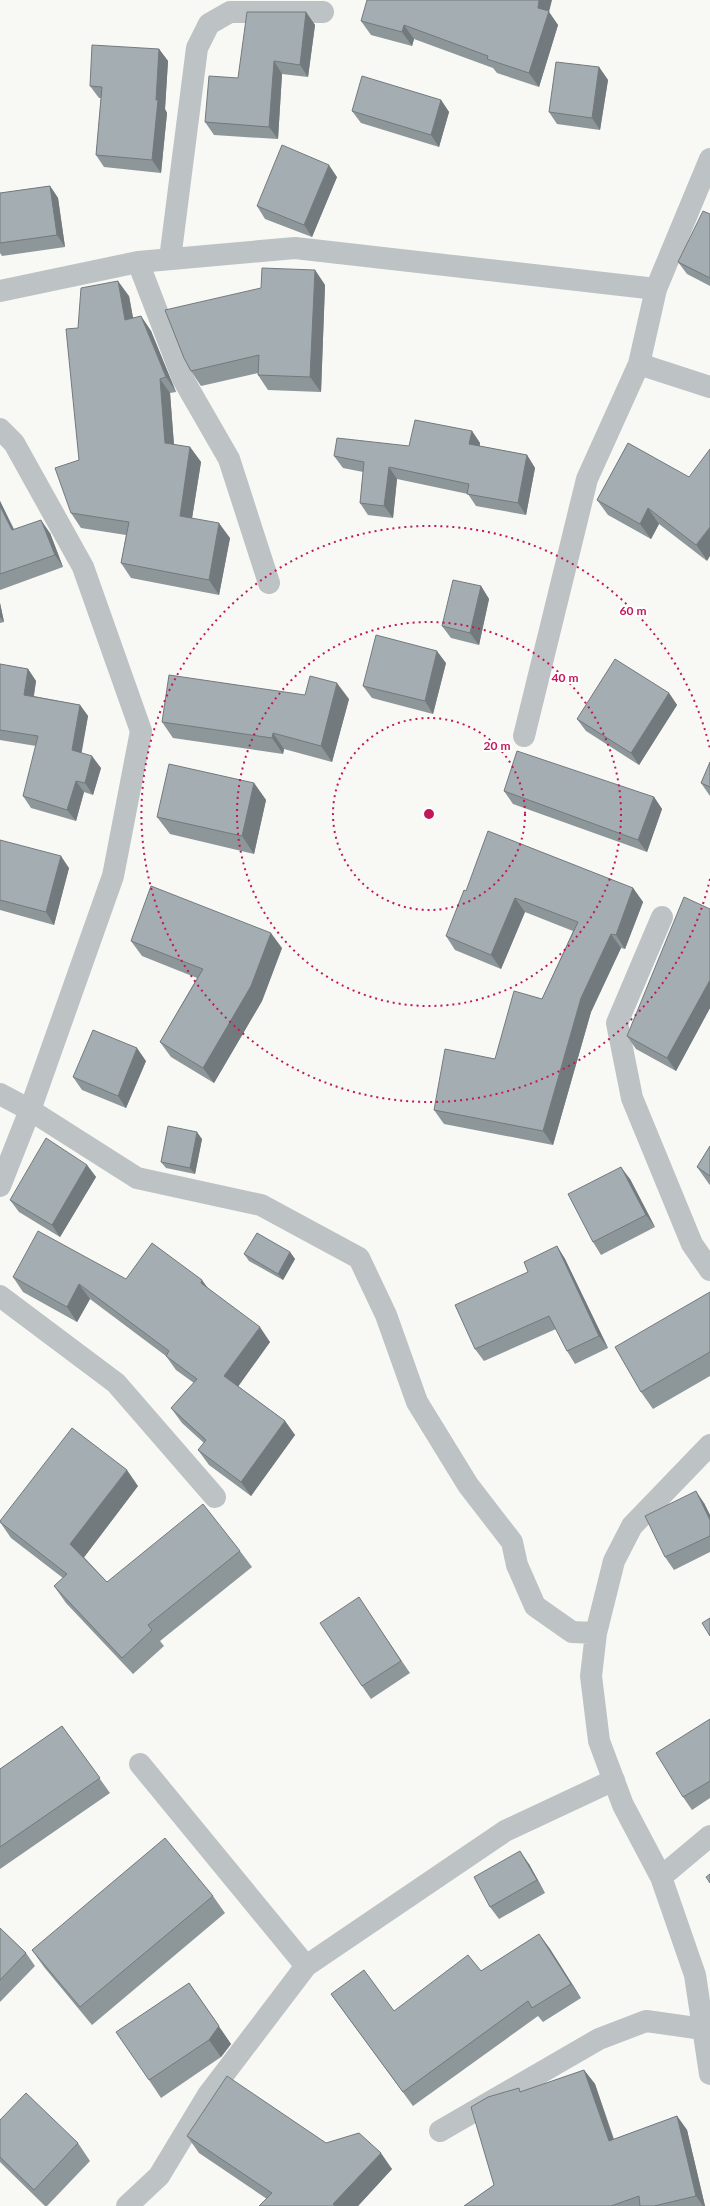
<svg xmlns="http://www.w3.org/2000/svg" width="710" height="2206" viewBox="0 0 710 2206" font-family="Lato,sans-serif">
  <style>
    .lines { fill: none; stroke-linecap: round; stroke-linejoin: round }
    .minor { stroke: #bdc2c5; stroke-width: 22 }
    .wall { fill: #8d9699 }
    .shaded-wall { fill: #737a7d }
    .building { fill: #a4aeb2; stroke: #737a7d }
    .ring { fill: none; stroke: #c2185b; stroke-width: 2; stroke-dasharray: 2 4 }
    .centre { fill: #c2185b; stroke: #fff; stroke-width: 2 }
    .ring-label { font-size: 12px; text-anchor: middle; font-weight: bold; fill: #c2185b; stroke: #fff; stroke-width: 4; stroke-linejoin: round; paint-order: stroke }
  </style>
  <rect width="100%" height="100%" fill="#f8f8f5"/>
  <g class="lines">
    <path class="minor" d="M 170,259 L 197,48 L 209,24 L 230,12 L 323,12
      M 138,262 L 183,379 L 229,459 L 269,583
      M 0,291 L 138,262 L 295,248 L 656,289
      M 639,364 L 710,387
      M 0,429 L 14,443 L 83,567 L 141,731 L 113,876 L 30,1110 L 0,1186
      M 524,736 L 587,479 L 639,364 L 656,289 L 710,159
      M 662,917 L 617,1023 L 632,1098 L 692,1244 L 710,1270
      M 0,1094 L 30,1110 L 137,1178 L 261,1205 L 359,1258 L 386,1315 L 417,1402 L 468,1485 L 512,1542 L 517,1565 L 535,1606 L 572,1632 L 596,1633
      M 0,1296 L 116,1383 L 215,1497
      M 710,1445 L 632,1526 L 614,1561 L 596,1633 L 591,1676 L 599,1741 L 623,1805 L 661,1877 L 695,1975 L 710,2074
      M 140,1764 L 306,1966
      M 661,1877 L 710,1836
      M 440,2131 L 599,2039 L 646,2021 L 703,2029
      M 127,2206 L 159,2176 L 208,2095 L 306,1966 L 505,1831 L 614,1780"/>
  </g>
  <path class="wall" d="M 306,12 L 315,25 L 308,77 L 282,74 L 278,139 L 214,135 L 205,122 L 238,78 Z
    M 549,12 L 558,25 L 539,87 L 497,73 L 493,68 L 414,39 L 412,46 L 371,35 L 361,21 Z
    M 159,49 L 168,61 L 165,109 L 167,113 L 161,173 L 104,167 L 96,155 L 101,98 L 99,98 L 90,86 Z
    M 599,67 L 608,80 L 600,130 L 557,124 L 549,112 Z
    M 441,100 L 449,112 L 439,147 L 361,123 L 352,111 Z
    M 337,177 L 312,237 L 265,219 L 257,206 Z
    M 50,186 L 58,198 L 65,247 L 2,256 L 0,253 L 0,193 Z
    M 710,214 L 710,286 L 687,274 L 678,262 Z
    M 315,270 L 325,285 L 321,392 L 268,390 L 258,375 L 258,373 L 201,386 L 191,371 L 261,288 Z
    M 129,296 L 133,318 L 141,316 L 151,331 L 176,392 L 170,393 L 174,445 L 190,447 L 201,462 L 192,518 L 230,538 L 219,595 L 131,578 L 121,563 L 126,535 L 81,528 L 71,513 L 79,460 L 78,328 Z
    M 472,431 L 480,443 L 480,446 L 527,455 L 535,468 L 526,515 L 476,506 L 468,494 L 397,479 L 393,518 L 368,515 L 360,503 L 363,472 L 343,468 L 334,456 L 409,446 Z
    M 628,443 L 707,561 L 659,524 L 651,539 L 608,515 L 597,500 Z
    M 0,501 L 14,529 L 50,533 L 63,567 L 0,590 Z
    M 481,586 L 489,599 L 479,645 L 451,638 L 442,626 Z
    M 0,603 L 4,622 L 0,623 Z
    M 446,663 L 433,714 L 372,698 L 363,686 Z
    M 0,664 L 28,669 L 36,681 L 34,696 L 80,705 L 88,716 L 81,753 L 101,768 L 93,795 L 84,792 L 76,821 L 31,808 L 23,796 L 36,746 L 0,740 Z
    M 669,693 L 677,705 L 639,765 L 586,731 L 577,719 Z
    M 305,695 L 349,699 L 332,762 L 284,749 L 283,754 L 173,738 L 162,722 Z
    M 710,762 L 710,796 L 701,783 Z
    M 254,783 L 266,800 L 254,854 L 170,834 L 157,817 Z
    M 504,791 L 654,797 L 662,809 L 647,852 L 513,804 Z
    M 0,840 L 69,868 L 54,925 L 0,910 Z
    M 633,888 L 643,902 L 625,949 L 621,948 L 591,1012 L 553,1145 L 444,1124 L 434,1110 L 495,1059 L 542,999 L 573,931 L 525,912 L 501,969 L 455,950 L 446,936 L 466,891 Z
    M 710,909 L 710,1008 L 676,1071 L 636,1049 L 627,1036 Z
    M 131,941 L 282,948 L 262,1001 L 214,1083 L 171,1057 L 160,1042 L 197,978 L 142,956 Z
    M 146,1061 L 126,1108 L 82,1090 L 73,1077 Z
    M 202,1139 L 195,1174 L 166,1168 L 161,1162 Z
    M 710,1146 L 710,1185 L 709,1184 L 697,1167 Z
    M 87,1165 L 96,1177 L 60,1237 L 19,1212 L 10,1200 Z
    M 630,1179 L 655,1227 L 601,1255 L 593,1242 Z
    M 557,1246 L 565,1259 L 608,1348 L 575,1364 L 567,1351 L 556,1329 L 484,1361 L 475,1349 L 528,1272 Z
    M 290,1252 L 295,1259 L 283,1280 L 249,1261 L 244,1254 Z
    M 13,1277 L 126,1279 L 208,1288 L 270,1342 L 238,1386 L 285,1421 L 295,1435 L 251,1496 L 209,1465 L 198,1450 L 204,1443 L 182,1423 L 171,1408 L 194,1383 L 176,1370 L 166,1356 L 90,1299 L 77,1322 L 23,1292 Z
    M 710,1292 L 710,1376 L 653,1409 L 641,1392 Z
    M 138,1486 L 84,1557 L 107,1582 L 240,1551 L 252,1567 L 160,1641 L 164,1646 L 133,1674 L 66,1603 L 54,1586 L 63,1578 L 11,1538 L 0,1522 L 0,1521 Z
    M 704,1503 L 710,1515 L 710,1552 L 674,1570 L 665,1557 Z
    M 367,1610 L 410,1673 L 371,1699 L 362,1686 Z
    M 710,1719 L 710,1798 L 692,1810 L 683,1797 Z
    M 62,1726 L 110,1793 L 0,1869 L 0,1769 Z
    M 529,1864 L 545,1893 L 499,1919 L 490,1907 Z
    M 213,1896 L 225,1913 L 92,2025 L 44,1967 L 32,1950 Z
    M 0,1928 L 26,1953 L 35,1966 L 0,2002 Z
    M 539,1934 L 550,1949 L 581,1998 L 543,2022 L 538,2016 L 413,2106 L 331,1994 L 394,2011 L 481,1971 Z
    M 189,1983 L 231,2044 L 221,2057 L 161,2098 L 149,2080 Z
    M 584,2070 L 595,2084 L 614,2139 L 677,2116 L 687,2130 L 705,2206 L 464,2206 L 494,2185 L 522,2092 Z
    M 0,2120 L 78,2143 L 90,2161 L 47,2206 L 45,2206 L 0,2162 Z
    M 187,2136 L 326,2143 L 392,2169 L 358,2206 L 259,2206 L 267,2199 L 199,2153 Z"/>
  <path class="shaded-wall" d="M 539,0 L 552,0 L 549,12 L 558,25 L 539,87 L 529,73 Z
    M 306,12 L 315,25 L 308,77 L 300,65 Z
    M 404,25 L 414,39 L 412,46 L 402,32 Z
    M 159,49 L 168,61 L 165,109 L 167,113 L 161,173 L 152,160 Z
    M 274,61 L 282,74 L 278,139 L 269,127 Z
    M 599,67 L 608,80 L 600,130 L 592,118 Z
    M 441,100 L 449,112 L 439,147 L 431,135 Z
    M 329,165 L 337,177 L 312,237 L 304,225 Z
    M 50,186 L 58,198 L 65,247 L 57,235 Z
    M 315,270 L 325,285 L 321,392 L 310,377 Z
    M 118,281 L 129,296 L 136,334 L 125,320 Z
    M 141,316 L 151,331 L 176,392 L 166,377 Z
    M 160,379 L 170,393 L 175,458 L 165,443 Z
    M 472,431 L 480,443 L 478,456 L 469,444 Z
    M 190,447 L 201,462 L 190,531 L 180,516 Z
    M 527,455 L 535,468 L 526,515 L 518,503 Z
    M 389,467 L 397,479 L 393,518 L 384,506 Z
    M 0,501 L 20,543 L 12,530 L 0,506 Z
    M 648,508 L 659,524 L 651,539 L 640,524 Z
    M 41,520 L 50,533 L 63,567 L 55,555 Z
    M 219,523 L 230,538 L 219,595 L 209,580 Z
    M 710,527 L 710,556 L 707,561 L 696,545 Z
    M 481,586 L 489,599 L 479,645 L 470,633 Z
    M 0,603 L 4,622 L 0,617 Z
    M 437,651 L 446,663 L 433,714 L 425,701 Z
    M 28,669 L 36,681 L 32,706 L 24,695 Z
    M 337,683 L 349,699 L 332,762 L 321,746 Z
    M 669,693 L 677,705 L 639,765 L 631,753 Z
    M 80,705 L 88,716 L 80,762 L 72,750 Z
    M 273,733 L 284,749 L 283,754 L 272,738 Z
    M 92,756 L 101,768 L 93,795 L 85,783 Z
    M 76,781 L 84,792 L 76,821 L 67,810 Z
    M 254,783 L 266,800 L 254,854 L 242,836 Z
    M 654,797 L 662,809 L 647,852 L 638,840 Z
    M 61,856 L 69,868 L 54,925 L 46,912 Z
    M 633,888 L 643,902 L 625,949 L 616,935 Z
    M 515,898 L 525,912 L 501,969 L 491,955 Z
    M 271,933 L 282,948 L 262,1001 L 214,1083 L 203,1068 Z
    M 611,934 L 621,948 L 591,1012 L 553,1145 L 543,1131 L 581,998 Z
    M 710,980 L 710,1008 L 676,1071 L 667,1058 Z
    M 137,1048 L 146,1061 L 126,1108 L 118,1096 Z
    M 197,1132 L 202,1139 L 195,1174 L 190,1168 Z
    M 87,1165 L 96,1177 L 60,1237 L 52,1225 Z
    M 621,1167 L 630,1179 L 655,1227 L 646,1215 Z
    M 557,1246 L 565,1259 L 608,1348 L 599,1336 Z
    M 290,1252 L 295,1259 L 283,1280 L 278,1274 Z
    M 202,1280 L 213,1295 L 201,1283 Z
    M 79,1284 L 90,1299 L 77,1322 L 67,1307 Z
    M 260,1327 L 270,1342 L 235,1391 L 224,1376 Z
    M 285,1421 L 295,1435 L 251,1496 L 241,1482 Z
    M 127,1470 L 138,1486 L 82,1560 L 70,1544 Z
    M 696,1491 L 704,1503 L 710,1515 L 710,1520 Z
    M 520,1851 L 529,1864 L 545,1893 L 537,1880 Z
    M 539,1934 L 550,1949 L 581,1998 L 571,1984 Z
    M 189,1983 L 231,2044 L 221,2057 L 209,2040 Z
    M 584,2070 L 595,2084 L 619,2156 L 609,2141 Z
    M 677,2116 L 687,2130 L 705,2206 L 703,2206 L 696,2196 Z
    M 381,2153 L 392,2169 L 358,2206 L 334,2206 L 333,2204 Z"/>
  <path class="building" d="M 367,0 L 539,0 L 538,8 L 549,11 L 529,73 L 487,59 L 488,56 L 404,25 L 402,32 L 361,21 Z
    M 247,12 L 306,12 L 300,65 L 274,61 L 269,127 L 205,122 L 209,76 L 238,78 Z
    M 92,45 L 159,49 L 156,100 L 158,100 L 152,160 L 96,155 L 102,87 L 90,86 Z
    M 556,62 L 599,67 L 592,118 L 549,112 Z
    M 362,76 L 441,100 L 431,135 L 352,111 Z
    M 282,145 L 329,165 L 304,225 L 257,206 Z
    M 50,186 L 57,235 L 0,243 L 0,193 Z
    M 703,211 L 710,214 L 710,278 L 678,262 Z
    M 262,268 L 315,270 L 310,377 L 258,375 L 259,355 L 191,371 L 184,358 L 165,310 L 261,288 Z
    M 118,281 L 125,320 L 141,316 L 166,377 L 160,379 L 165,443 L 190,447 L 180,516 L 219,523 L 209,580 L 121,563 L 129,522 L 71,513 L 55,468 L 79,460 L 66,329 L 78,328 L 81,288 Z
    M 415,420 L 472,431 L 469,444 L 527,455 L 518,503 L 467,494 L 469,484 L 389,467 L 384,506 L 360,503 L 364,462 L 334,456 L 337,438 L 409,446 Z
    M 628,443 L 689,477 L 710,449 L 710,527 L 696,545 L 648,508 L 640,524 L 597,500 Z
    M 0,506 L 12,530 L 41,520 L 55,555 L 0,574 Z
    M 453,580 L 481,586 L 470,633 L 442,626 Z
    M 376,635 L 437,651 L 425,701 L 363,686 Z
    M 615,659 L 669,693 L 631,753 L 577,719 Z
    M 0,664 L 28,669 L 24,695 L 80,705 L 72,750 L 92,756 L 85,783 L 76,781 L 67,810 L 23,796 L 38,736 L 0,730 Z
    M 169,675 L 305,695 L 310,676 L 337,683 L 321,746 L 273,733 L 272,738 L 162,722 Z
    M 517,751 L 654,797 L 638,840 L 504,791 Z
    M 710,762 L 710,787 L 701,783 Z
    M 169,764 L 254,783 L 242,836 L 157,817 Z
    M 488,831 L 633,888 L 616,935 L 611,934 L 581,998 L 543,1131 L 434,1110 L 445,1049 L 495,1059 L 514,991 L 542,999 L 578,922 L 515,898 L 491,955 L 446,936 L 464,890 L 466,891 Z
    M 0,840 L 61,856 L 46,912 L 0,900 Z
    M 151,886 L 271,933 L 251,986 L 203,1068 L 160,1042 L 203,969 L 131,941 Z
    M 684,897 L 710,909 L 710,980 L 667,1058 L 627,1036 Z
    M 93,1030 L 137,1048 L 118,1096 L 73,1077 Z
    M 168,1126 L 197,1132 L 190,1168 L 161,1162 Z
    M 46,1138 L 87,1165 L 52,1225 L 10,1200 Z
    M 710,1146 L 710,1176 L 697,1167 Z
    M 621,1167 L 646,1215 L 593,1242 L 568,1194 Z
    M 38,1231 L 126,1279 L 152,1243 L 202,1280 L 201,1283 L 260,1327 L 224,1376 L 285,1421 L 241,1482 L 198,1450 L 206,1440 L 171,1408 L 197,1379 L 166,1356 L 169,1351 L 79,1284 L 67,1307 L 13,1277 Z
    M 257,1233 L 290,1252 L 278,1274 L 244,1254 Z
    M 557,1246 L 599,1336 L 567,1351 L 549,1316 L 475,1349 L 455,1305 L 528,1272 L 524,1262 Z
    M 710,1292 L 710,1352 L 641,1392 L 615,1347 Z
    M 72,1428 L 127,1470 L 70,1544 L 107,1582 L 203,1504 L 240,1551 L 148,1625 L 152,1630 L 122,1658 L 54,1586 L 67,1574 L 0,1522 L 0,1521 Z
    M 696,1491 L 710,1520 L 710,1536 L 665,1557 L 645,1516 Z
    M 359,1597 L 401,1661 L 362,1686 L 320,1623 Z
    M 710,1618 L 710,1636 L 702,1623 Z
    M 710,1719 L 710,1781 L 683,1797 L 656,1753 Z
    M 62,1726 L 100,1778 L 0,1847 L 0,1769 Z
    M 165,1838 L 213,1896 L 80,2007 L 32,1950 Z
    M 520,1851 L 537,1880 L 490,1907 L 474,1877 Z
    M 710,1874 L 710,1883 L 706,1877 Z
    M 0,1928 L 26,1953 L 0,1980 Z
    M 539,1934 L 571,1984 L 532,2008 L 528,2001 L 403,2092 L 331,1994 L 364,1970 L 394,2011 L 468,1955 L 481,1971 Z
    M 189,1983 L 219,2026 L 209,2040 L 149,2080 L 116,2032 Z
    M 584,2070 L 609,2141 L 677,2116 L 696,2196 L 654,2206 L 640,2206 L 639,2196 L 611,2206 L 464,2206 L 494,2185 L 471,2107 L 488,2097 L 519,2088 L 520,2092 Z
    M 227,2076 L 326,2143 L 359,2133 L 381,2153 L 333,2204 L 335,2206 L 259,2206 L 272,2193 L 187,2136 Z
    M 26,2093 L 78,2143 L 34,2190 L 0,2157 L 0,2120 Z"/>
  <g class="ring">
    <circle cx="429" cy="814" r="96"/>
    <circle cx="429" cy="814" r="192"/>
    <path d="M710 879A288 288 0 1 1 710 749"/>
  </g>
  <circle cx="429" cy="814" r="6" class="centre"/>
  <g class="ring-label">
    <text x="633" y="615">60 m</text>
    <text x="565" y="682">40 m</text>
    <text x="497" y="750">20 m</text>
  </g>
</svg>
